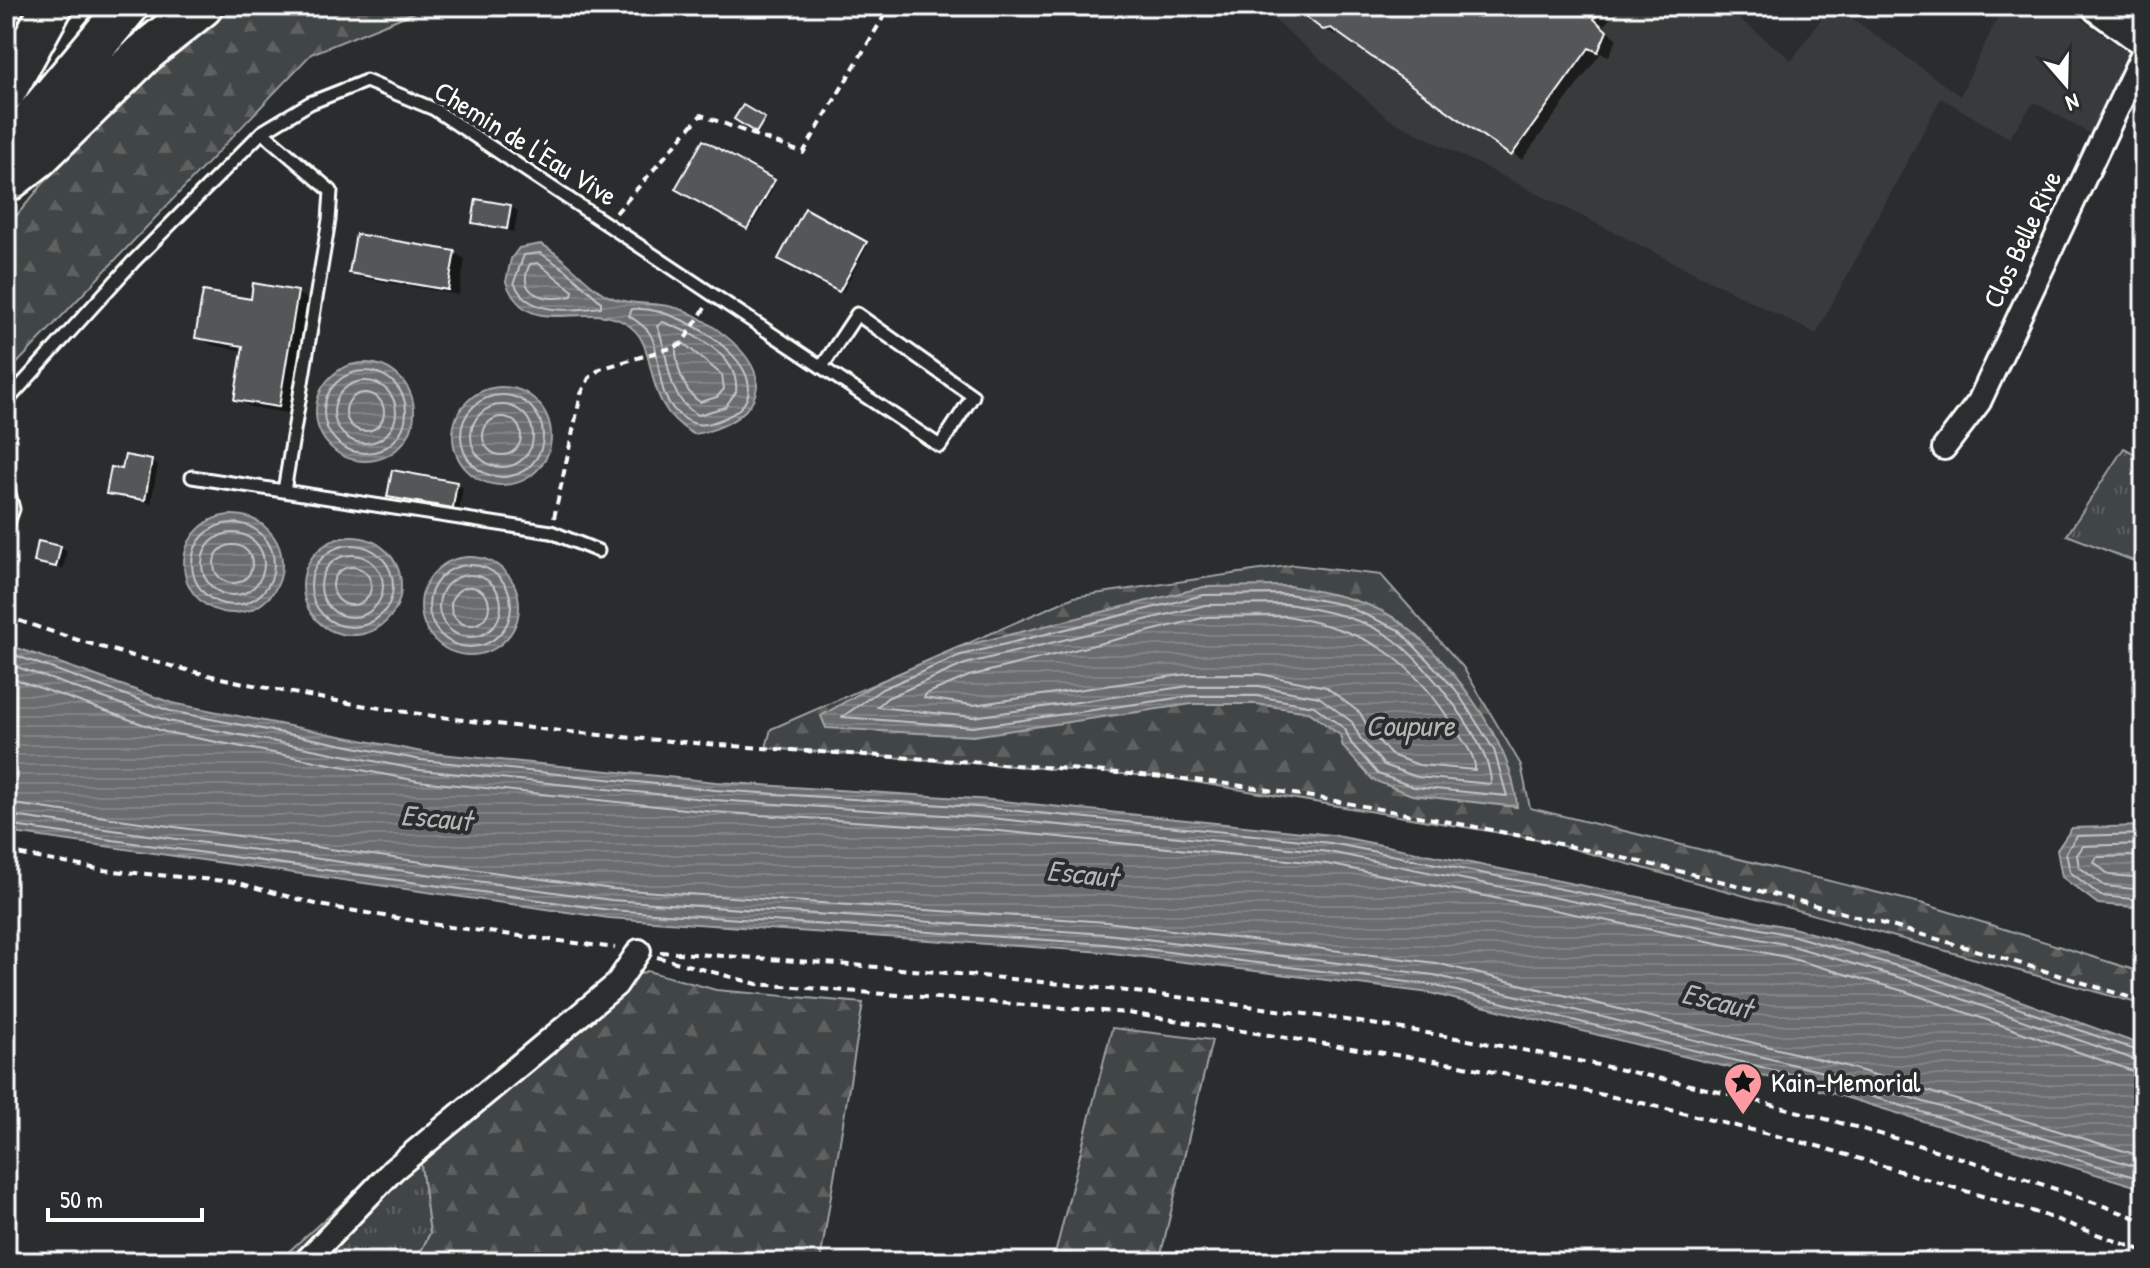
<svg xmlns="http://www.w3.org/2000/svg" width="2150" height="1268" viewBox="0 0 2150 1268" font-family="'Patrick Hand',sans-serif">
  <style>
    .built { fill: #373a3b }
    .grass { fill: url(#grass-tufts); stroke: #a0a2a2; stroke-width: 2 }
    .forest { fill: url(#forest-firs); stroke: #a0a2a2; stroke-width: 2 }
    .water { fill: url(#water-rules); stroke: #a6a7a7; stroke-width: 2 }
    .shadow { fill: #0007 }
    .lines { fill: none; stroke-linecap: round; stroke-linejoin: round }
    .shore { stroke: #c3c4c5; stroke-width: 2 }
    .building { fill: #555758; stroke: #fff; stroke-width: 2 }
    .lane-casing { stroke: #fff; stroke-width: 17 }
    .street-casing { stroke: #fff; stroke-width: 28 }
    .primary-casing { stroke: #fff; stroke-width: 40 }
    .highway-casing { stroke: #fff; stroke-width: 46 }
    .path { stroke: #fff; stroke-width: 4; stroke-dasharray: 8 6; stroke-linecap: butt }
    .lane { stroke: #2a2d2e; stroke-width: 11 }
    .street { stroke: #2a2d2e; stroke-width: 22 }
    .primary { stroke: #2a2d2e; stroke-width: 34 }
    .highway { stroke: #2a2d2e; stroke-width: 40 }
    .labels { text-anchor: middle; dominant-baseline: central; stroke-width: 8; stroke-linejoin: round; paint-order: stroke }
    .street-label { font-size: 28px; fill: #fff; stroke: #2a2d2e }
    .poi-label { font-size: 28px; fill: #fff; stroke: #2a2d2e; text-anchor: start }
    .water-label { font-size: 30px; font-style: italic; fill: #b4b6b6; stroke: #2a2d2e }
  </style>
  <defs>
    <pattern id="grass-tufts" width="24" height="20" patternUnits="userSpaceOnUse" patternTransform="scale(2)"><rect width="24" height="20" fill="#414445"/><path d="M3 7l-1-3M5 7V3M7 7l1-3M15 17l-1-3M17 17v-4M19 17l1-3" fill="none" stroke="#5e6061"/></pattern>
    <pattern id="forest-firs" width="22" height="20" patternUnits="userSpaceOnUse" patternTransform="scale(2)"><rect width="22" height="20" fill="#414445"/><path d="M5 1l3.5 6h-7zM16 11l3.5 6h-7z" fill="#5e6061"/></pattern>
    <pattern id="water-rules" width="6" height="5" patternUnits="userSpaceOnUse" patternTransform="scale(2)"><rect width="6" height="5" fill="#6a6c6d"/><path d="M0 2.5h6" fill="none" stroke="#808283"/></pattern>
  </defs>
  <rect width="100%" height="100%" fill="#2a2d2e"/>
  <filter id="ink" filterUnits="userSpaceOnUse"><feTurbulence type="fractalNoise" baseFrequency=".0125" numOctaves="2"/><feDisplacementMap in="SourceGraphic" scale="16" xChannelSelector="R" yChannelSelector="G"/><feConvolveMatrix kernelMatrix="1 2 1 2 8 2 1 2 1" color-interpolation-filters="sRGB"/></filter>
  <g filter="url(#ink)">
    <path class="built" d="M 1258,6 L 1731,6 L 1728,10 L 1792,60 L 1830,6 L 1835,6 L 1960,96 L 2003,6 L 2062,6 L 2131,54 L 2092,135 L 2034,102 L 2009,138 L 1941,98 L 1816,334 L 1389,119 Z"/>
    <path class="grass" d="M 2124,448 L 2144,459 L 2144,565 L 2067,535 Z
      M 409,1143 L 420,1157 L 430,1233 L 416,1262 L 277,1262 Z"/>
    <path class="forest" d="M 235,6 L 430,6 L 311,54 L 6,375 L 6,228 L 68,154 L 152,69 Z
      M 1294,565 L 1381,575 L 1463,667 L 1521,765 L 1530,808 L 1924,904 L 2144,973 L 2144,1005 L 1537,839 L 1164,777 L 766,748 L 771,729 L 1074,597 Z
      M 647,971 L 716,990 L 863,1003 L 820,1262 L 416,1262 L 430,1233 L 420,1157 L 620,982 Z
      M 1112,1028 L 1212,1040 L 1159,1262 L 1053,1262 Z"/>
    <path class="water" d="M 541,244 C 568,258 585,285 608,296 C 635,309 666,298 696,316 C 715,327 734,340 747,358 C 778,400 730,430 693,434 C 635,399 664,345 625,323 C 583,299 528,342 506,282 L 511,259 L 519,248 Z
      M316 412a49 49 0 1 1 98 0a49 49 0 1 1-98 0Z
      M453 436a49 49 0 1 1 98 0a49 49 0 1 1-98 0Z
      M184 564a49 49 0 1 1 98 0a49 49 0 1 1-98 0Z
      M303 586a49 49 0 1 1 98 0a49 49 0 1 1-98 0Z
      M421 606a49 49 0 1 1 98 0a49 49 0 1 1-98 0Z
      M 1290,586 C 1327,593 1373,600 1404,625 C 1452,662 1514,746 1517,807 L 1412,795 L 1373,780 L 1343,747 L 1340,735 L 1309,712 L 1256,704 L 1192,704 L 973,736 L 826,728 L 821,716 L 879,682 L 959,647 L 1204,587 Z
      M 6,644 L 172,703 L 422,752 L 716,782 L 992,800 L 1332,835 L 1793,928 L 1917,963 L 2144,1046 L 2144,1189 L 1835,1094 L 1430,993 L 1104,952 L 609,918 L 6,832 Z
      M 2144,826 L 2144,908 L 2098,904 L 2062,877 L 2057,850 L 2072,828 Z"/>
    <path class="shadow" d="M 1306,6 L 1620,6 L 1604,26 L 1617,39 L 1609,56 L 1601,53 L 1522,160 L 1342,34 L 1336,35 L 1324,29 Z
      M 704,142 L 776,183 L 750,229 L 678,189 Z
      M 511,207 L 518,211 L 514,232 L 474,222 Z
      M 806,211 L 868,245 L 843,292 L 780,258 Z
      M 454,253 L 465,259 L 459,295 L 362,278 L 351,272 Z
      M 297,293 L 312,301 L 294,414 L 251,407 L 236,399 L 244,351 L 212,345 L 197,337 L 252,301 Z
      M 151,462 L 158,465 L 151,503 L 108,492 Z
      M 457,484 L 463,488 L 459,511 L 389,496 Z
      M 60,547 L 67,551 L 63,569 L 36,561 Z"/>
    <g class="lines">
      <path class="shore" d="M 540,253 L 566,270 L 601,302 L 601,307 C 572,311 526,316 514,282 L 524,255 Z
        M 538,263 L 573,291 L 572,296 C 548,302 514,296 530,264 Z
        M 632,309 C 689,304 802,388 720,420 C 707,425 697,427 685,419 C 650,397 665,353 648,331 C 643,325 635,320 629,316 Z
        M 663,322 C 692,333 740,354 736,392 L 725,407 L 698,415 C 664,397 671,357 657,326 Z
        M 682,342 L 722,375 L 724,389 L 717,397 L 700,402 C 683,392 675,363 676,344 Z
        M324 412a41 41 0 1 1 82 0a41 41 0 1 1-82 0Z
        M334 412a31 31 0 1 1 62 0a31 31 0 1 1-62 0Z
        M346 412a19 19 0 1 1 38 0a19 19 0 1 1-38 0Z
        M461 436a41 41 0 1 1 82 0a41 41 0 1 1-82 0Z
        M471 436a31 31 0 1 1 62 0a31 31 0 1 1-62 0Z
        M483 436a19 19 0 1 1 38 0a19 19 0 1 1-38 0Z
        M192 564a41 41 0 1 1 82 0a41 41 0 1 1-82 0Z
        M202 564a31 31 0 1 1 62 0a31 31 0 1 1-62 0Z
        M311 586a41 41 0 1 1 82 0a41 41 0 1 1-82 0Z
        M214 564a19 19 0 1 1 38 0a19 19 0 1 1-38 0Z
        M321 586a31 31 0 1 1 62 0a31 31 0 1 1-62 0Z
        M429 606a41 41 0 1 1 82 0a41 41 0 1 1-82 0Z
        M333 586a19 19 0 1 1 38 0a19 19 0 1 1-38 0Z
        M439 606a31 31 0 1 1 62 0a31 31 0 1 1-62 0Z
        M451 606a19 19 0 1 1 38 0a19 19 0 1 1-38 0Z
        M 1289,594 L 1344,605 L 1399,630 L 1456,690 L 1494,750 L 1507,796 L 1414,787 L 1378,774 L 1351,743 L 1345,729 L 1314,706 L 1257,696 L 1191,696 L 973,727 L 842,717 L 882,689 L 961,655 L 1204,595 Z
        M 1288,604 C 1323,611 1363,617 1393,639 C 1426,663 1491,743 1491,784 L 1417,777 L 1384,765 L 1360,738 L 1352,722 L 1319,697 L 1259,686 L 1189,686 L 973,717 L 877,707 L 887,698 L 965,664 L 1206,605 Z
        M 1287,616 C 1369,632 1409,655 1454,727 C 1462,740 1476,755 1475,770 L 1419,765 L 1391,755 L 1371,732 L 1360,713 L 1326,687 L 1260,674 L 1188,674 L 973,705 L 924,698 L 926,694 L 969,676 L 1207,617 Z
        M 6,652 L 170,711 L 421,760 L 715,790 L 991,808 L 1331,843 L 1791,935 L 1914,971 L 2144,1053
        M 6,663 L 168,721 L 420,770 L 714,800 L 990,818 L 1329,852 L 1789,945 L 1911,981 L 2144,1063
        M 6,676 L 165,732 L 418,781 L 713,812 L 989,830 L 1327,864 L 1786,957 L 1907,992 L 2144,1075
        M 6,803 L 612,889 L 1107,922 L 1436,963 L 1842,1065 L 2144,1157
        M 6,815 L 611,900 L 1106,934 L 1434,975 L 1839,1076 L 2144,1169
        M 6,825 L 610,910 L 1105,944 L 1432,985 L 1837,1086 L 2144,1180
        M 2144,834 L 2077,836 L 2066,852 L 2070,872 L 2101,896 L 2144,900
        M 2144,844 L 2083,846 L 2077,855 L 2079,867 L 2105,886 L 2144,890
        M 2144,856 L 2097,857 L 2094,862 L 2109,875 L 2144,878"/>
    </g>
    <path class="building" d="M 1311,6 L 1604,6 L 1594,19 L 1607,31 L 1598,52 L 1589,48 L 1511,156 L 1331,28 L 1323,30 L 1306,17 Z
      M 743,105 L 765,118 L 756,133 L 734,119 Z
      M 703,140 L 775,180 L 747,229 L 675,189 Z
      M 476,199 L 511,205 L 507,229 L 472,223 Z
      M 805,208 L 867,242 L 839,292 L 778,259 Z
      M 356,234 L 455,251 L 448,290 L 349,273 Z
      M 253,283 L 298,291 L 279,407 L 234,400 L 243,346 L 195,338 L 203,291 L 251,299 Z
      M 125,455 L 152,460 L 145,500 L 106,494 L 111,467 L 122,469 Z
      M 392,470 L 457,482 L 453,508 L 387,497 Z
      M 38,541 L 61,546 L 56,567 L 34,562 Z"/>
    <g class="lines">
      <g class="lane-casing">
        <path id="lane" d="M 262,132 L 331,191 L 329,220 L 284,491
          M 6,402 L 133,262 L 262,132 L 310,103 L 366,81 L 434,109 L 940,446 L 973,396 L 857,314 L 823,365
          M 192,477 L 551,532 L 598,551
          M 6,481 L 13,509 L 6,528"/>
      </g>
      <g class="street-casing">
        <path id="street" d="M 1944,448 L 1979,402 L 2144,51
          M 305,1262 L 393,1170 L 616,985 L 639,951"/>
      </g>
      <g class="primary-casing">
        <path id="primary" d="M 2100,6 L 2144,38"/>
      </g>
      <g class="highway-casing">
        <path id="highway" d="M 6,90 L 52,6
          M 6,163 L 17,139 L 128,6
          M 6,182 L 37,158 L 145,52 L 202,6"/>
      </g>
      <path class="path" d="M 616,213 L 701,115 L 803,153 L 890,6
        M 554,518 L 581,394 L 589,378 L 600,369 L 681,345 L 705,308
        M 6,616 C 377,749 776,741 1163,777 C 1247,784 1330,800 1412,815 C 1661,860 1904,925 2144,1002
        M 6,852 L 103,870 L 235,882 L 319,905 L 450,927 L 615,948
        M 660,952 C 1163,982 1670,1042 2144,1221
        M 657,957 L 757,984 L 1128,1013 L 1460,1065 L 1642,1103 L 1821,1147 L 2041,1214 L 2144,1251"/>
      <use href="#lane" class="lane"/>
      <use href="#street" class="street"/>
      <use href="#primary" class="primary"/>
      <use href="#highway" class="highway"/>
    </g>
  </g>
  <defs>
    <g id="sight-pin" transform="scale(2)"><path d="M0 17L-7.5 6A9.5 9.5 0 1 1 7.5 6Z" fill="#ff9aa2" stroke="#2a2d2e"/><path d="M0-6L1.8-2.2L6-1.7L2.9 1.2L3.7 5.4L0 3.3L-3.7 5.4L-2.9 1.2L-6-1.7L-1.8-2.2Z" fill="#111"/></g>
  </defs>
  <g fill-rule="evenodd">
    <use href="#sight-pin" x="1743" y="1082"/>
  </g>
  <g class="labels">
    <g class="street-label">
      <text transform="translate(526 143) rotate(32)">Chemin de l'Eau Vive</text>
      <text transform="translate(2022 239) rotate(-65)">Clos Belle Rive</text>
    </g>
    <g class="poi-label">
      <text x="1771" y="1082">Kain-Memorial</text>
    </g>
    <g class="water-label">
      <text x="1410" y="725">Coupure</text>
      <text transform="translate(436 817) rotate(5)">Escaut</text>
      <text transform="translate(1082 873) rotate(6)">Escaut</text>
      <text transform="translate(1717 1000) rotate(14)">Escaut</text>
    </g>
  </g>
  <rect width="2150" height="1268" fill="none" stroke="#2a2d2e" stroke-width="32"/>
  <rect x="16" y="16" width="2118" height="1236" fill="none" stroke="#fff" stroke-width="3" filter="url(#ink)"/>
  <g transform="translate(2066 84) rotate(160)" stroke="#2a2d2e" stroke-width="6" paint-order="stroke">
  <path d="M0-6L14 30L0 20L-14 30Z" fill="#ffffff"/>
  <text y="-12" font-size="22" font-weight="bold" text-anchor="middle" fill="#ffffff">N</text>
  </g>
  <path d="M48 1208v12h154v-12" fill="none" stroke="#ffffff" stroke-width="4"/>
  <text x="60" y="1208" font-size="24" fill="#ffffff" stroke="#2a2d2e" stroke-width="6" paint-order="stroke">50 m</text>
</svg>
